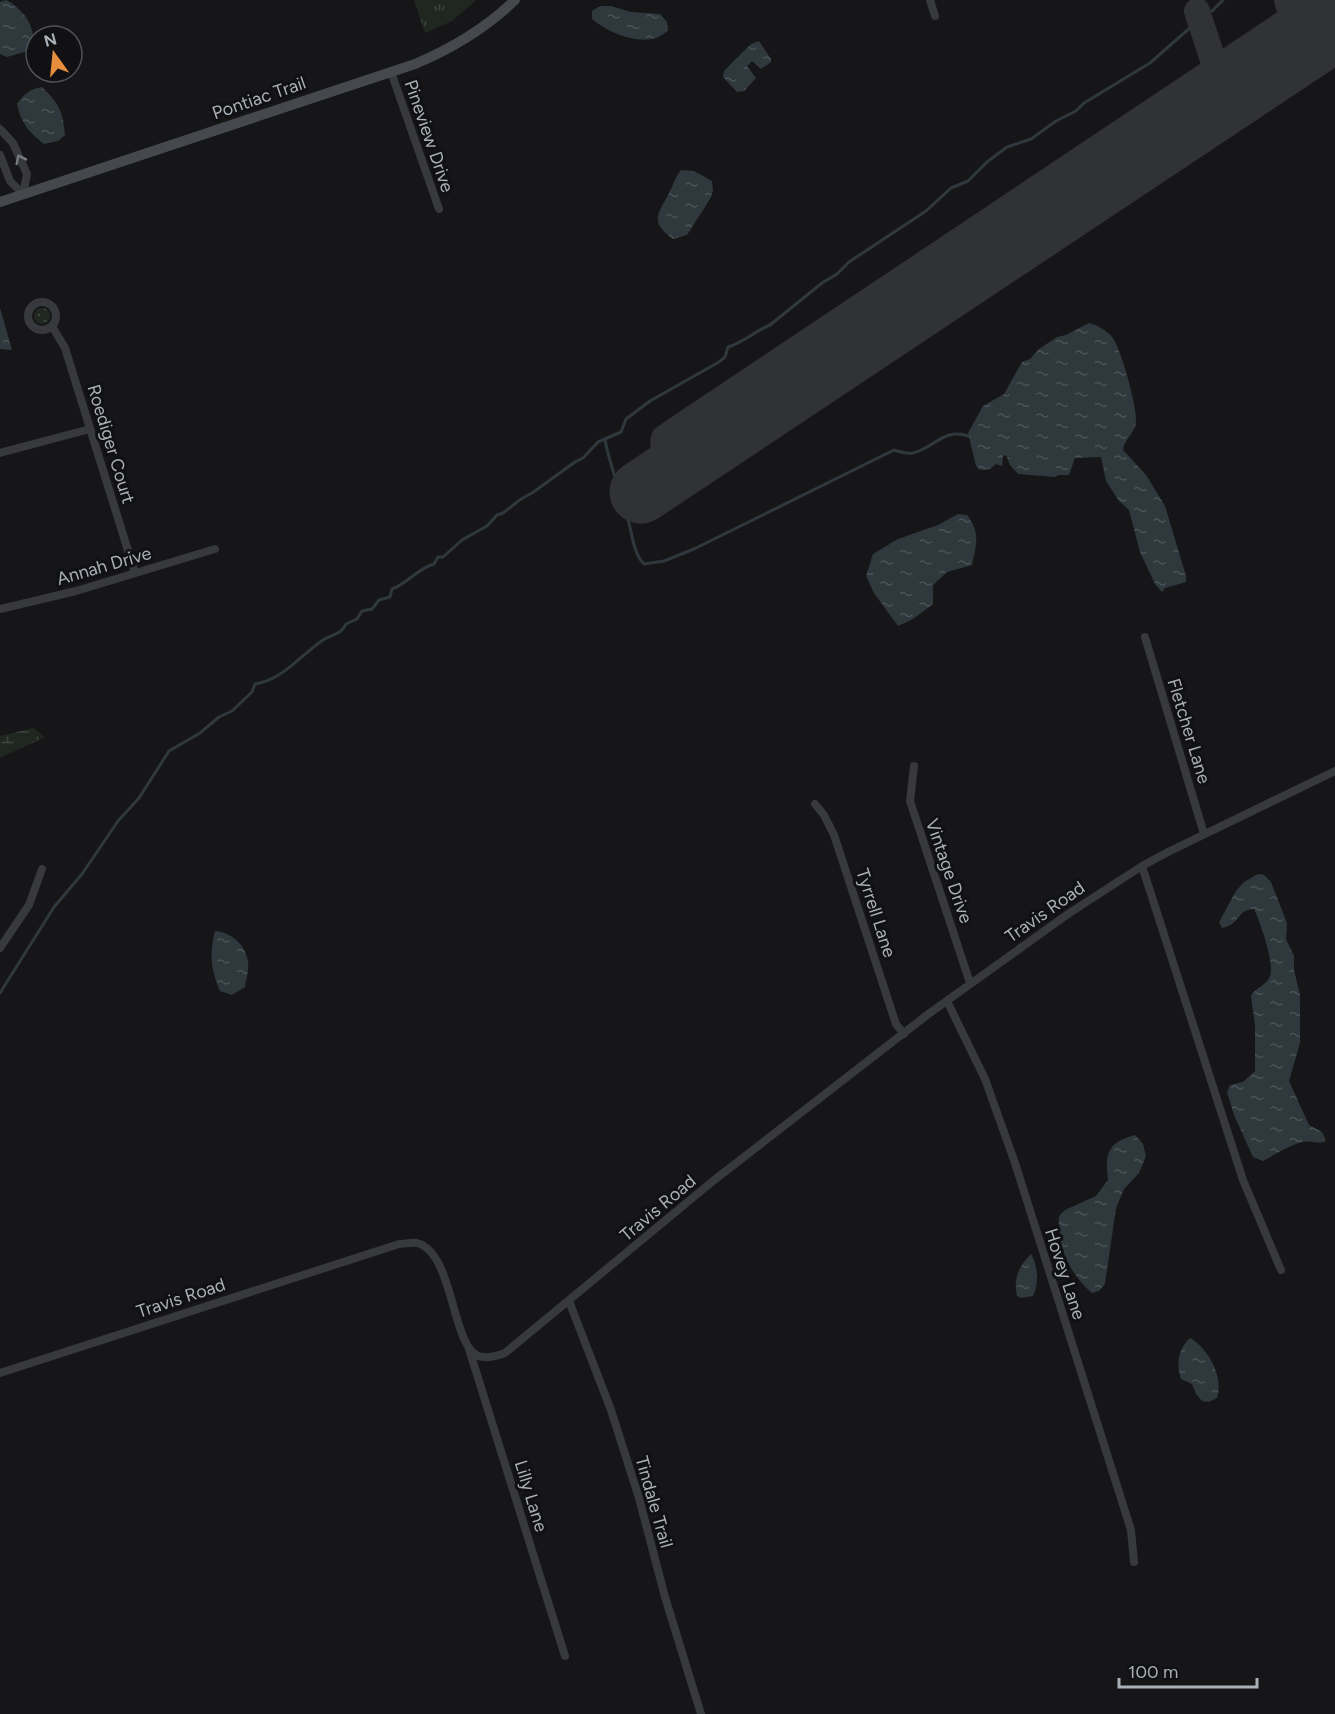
<svg xmlns="http://www.w3.org/2000/svg" width="1335" height="1714" viewBox="0 0 1335 1714" font-family="Figtree,sans-serif">
  <style>
    .grass { fill: url(#grass-dots) }
    .wetland { fill: url(#wetland-marsh) }
    .park { fill: url(#park-tufts) }
    .water { fill: url(#water-ripples) }
    .lines { fill: none; stroke-linecap: round; stroke-linejoin: round }
    .stream { stroke: #2f393d; stroke-width: 3 }
    .taxiway { stroke: #313236; stroke-width: 26 }
    .runway { stroke: #313236; stroke-width: 63 }
    .street { stroke: #37393c; stroke-width: 8 }
    .secondary { stroke: #45484c; stroke-width: 10 }
    .oneway { stroke: #767a80 }
    .labels { text-anchor: middle; dominant-baseline: central; stroke-width: 6; stroke-linejoin: round; paint-order: stroke }
    .street-label { font-size: 18px; fill: #a9b0b7; stroke: #111113 }
  </style>
  <defs>
    <pattern id="grass-dots" width="8" height="8" patternUnits="userSpaceOnUse" patternTransform="scale(1.5)"><rect width="8" height="8" fill="#202720"/><path d="M2 2h.1M6 6h.1" fill="none" stroke="#3e443e" stroke-width="1.8" stroke-linecap="round"/></pattern>
    <pattern id="wetland-marsh" width="20" height="14" patternUnits="userSpaceOnUse" patternTransform="scale(1.5)"><rect width="20" height="14" fill="#202720"/><path d="M1 5h8M5 5V1M11 12h8M15 12V8" fill="none" stroke="#3e443e"/></pattern>
    <pattern id="park-tufts" width="24" height="20" patternUnits="userSpaceOnUse" patternTransform="scale(1.5)"><rect width="24" height="20" fill="#202720"/><path d="M3 7l-1-3M5 7V3M7 7l1-3M15 17l-1-3M17 17v-4M19 17l1-3" fill="none" stroke="#3e443e"/></pattern>
    <pattern id="water-ripples" width="26" height="14" patternUnits="userSpaceOnUse" patternTransform="scale(1.5)"><rect width="26" height="14" fill="#2f393d"/><path d="M2 4q2-2 4 0t4 0M15 11q2-2 4 0t4 0" fill="none" stroke="#4a5357"/></pattern>
  </defs>
  <rect width="100%" height="100%" fill="#161618"/>
  <path class="grass" d="M34 316a8 8 0 1 1 16 0a8 8 0 1 1-16 0Z"/>
  <path class="wetland" d="M 33,728 L 45,737 L 0,758 L 0,736 Z"/>
  <path class="park" d="M 414,0 L 476,0 L 452,21 L 425,33 Z"/>
  <path class="water" d="M 6,0 C 24,9 39,30 31,50 L 7,57 L 0,54 L 0,2 Z
    M 601,6 L 611,6 L 631,12 L 660,14 L 667,22 L 668,31 C 664,33 660,37 656,38 C 634,44 608,32 592,19 L 592,11 Z
    M 759,41 L 771,59 L 771,62 L 761,69 L 752,61 L 747,66 L 756,78 L 744,91 L 737,92 L 723,77 L 724,71 L 751,44 Z
    M 42,87 C 59,104 63,111 65,135 L 58,141 L 44,144 C 29,132 21,123 17,104 C 24,94 30,89 42,87 Z
    M 681,170 L 694,171 L 712,181 L 713,191 L 710,199 L 687,235 L 673,239 C 651,222 656,217 668,195 C 673,186 674,179 681,170 Z
    M 0,308 L 12,350 L 0,349 Z
    M 1089,323 C 1095,324 1108,331 1112,337 C 1121,348 1137,407 1136,421 C 1136,432 1124,439 1123,450 L 1146,475 L 1165,506 L 1186,576 L 1186,582 L 1165,588 L 1162,592 L 1155,584 L 1140,552 L 1129,510 L 1119,501 L 1106,481 L 1101,457 L 1075,458 L 1069,475 L 1059,475 L 1055,477 L 1018,474 L 1010,465 L 1006,455 L 1003,456 L 1002,466 L 996,464 L 990,469 L 980,470 L 976,466 L 968,433 L 983,406 L 1004,394 L 1022,362 L 1030,359 L 1039,349 L 1057,337 L 1066,335 Z
    M 958,514 L 967,515 C 981,533 976,544 972,565 L 947,572 L 933,585 L 933,604 L 913,619 L 898,626 L 874,593 L 866,576 L 873,554 L 898,539 L 938,525 Z
    M 1258,874 L 1264,875 L 1271,882 L 1287,923 L 1286,939 L 1294,956 L 1294,970 L 1300,995 L 1300,1043 L 1289,1081 L 1309,1125 L 1322,1132 L 1326,1141 C 1318,1145 1311,1140 1303,1142 C 1291,1144 1274,1155 1263,1161 L 1253,1157 L 1234,1115 L 1227,1092 L 1230,1085 L 1243,1082 L 1255,1071 L 1255,1025 L 1251,996 C 1255,987 1267,986 1270,976 C 1275,964 1260,921 1254,909 C 1237,909 1240,925 1222,928 L 1219,922 L 1236,891 L 1244,882 Z
    M 215,931 C 231,932 246,945 248,962 C 249,970 246,980 245,987 L 232,995 L 220,991 C 211,970 209,953 215,931 Z
    M 1135,1135 L 1143,1144 L 1146,1156 L 1139,1173 L 1124,1189 L 1116,1208 L 1105,1284 L 1099,1291 L 1092,1293 C 1069,1273 1057,1246 1059,1216 L 1065,1210 L 1096,1196 L 1108,1180 C 1105,1153 1107,1143 1135,1135 Z
    M 1031,1254 C 1038,1266 1039,1284 1033,1296 L 1021,1298 L 1017,1296 C 1013,1279 1019,1266 1031,1254 Z
    M 1190,1338 C 1208,1348 1224,1377 1217,1398 L 1209,1402 L 1202,1401 L 1196,1394 L 1192,1384 L 1181,1379 C 1176,1364 1178,1349 1190,1338 Z"/>
  <g class="lines">
    <path class="stream" d="M 1212,11 L 1223,0
      M 605,440 C 610,466 620,491 627,516 C 632,531 633,554 644,564 L 664,561 L 694,549 L 894,450 C 900,452 907,454 913,453 C 932,449 945,427 968,436
      M 0,993 L 54,907 L 82,874 L 118,821 L 139,798 L 169,751 L 200,733 L 219,717 L 232,711 L 252,692 L 255,684 C 281,681 301,655 323,640 C 331,635 342,634 346,624 L 357,619 L 362,611 L 372,609 L 379,600 L 390,597 L 392,589 C 407,584 418,568 434,564 L 438,557 L 443,557 L 462,540 L 487,526 L 497,515 L 503,513 L 521,499 L 532,493 L 575,462 L 583,458 L 598,442 L 621,432 L 626,419 L 650,401 L 719,362 L 725,357 L 728,347 C 744,342 755,331 770,325 L 822,283 L 837,274 L 849,262 L 926,211 L 951,188 L 968,181 L 987,162 L 1007,147 L 1031,139 L 1056,121 L 1076,111 L 1084,103 L 1150,63 L 1192,26"/>
    <path class="taxiway" d="M 1287,0 L 1303,51
      M 1197,11 L 1216,69
      M 960,240 L 977,268
      M 693,418 L 711,445
      M 673,470 C 668,460 661,451 664,438 L 671,433 L 1319,0"/>
    <path class="runway" d="M 641,492 L 1335,30"/>
    <path class="street" d="M 930,0 L 935,16
      M 391,72 L 439,209
      M 0,129 L 13,143 L 27,174 L 23,194
      M 0,155 L 10,181 L 23,194
      M28 316a14 14 0 1 1 28 0a14 14 0 1 1-28 0Z
      M 52,326 L 65,348 L 135,573
      M 0,453 L 90,429
      M 0,609 L 76,591 L 215,549
      M 1145,637 L 1204,834
      M 914,766 L 910,801 L 970,983
      M 815,804 L 824,815 L 834,835 L 896,1024 L 904,1034
      M 1142,866 L 1243,1180 L 1281,1270
      M 0,948 L 29,905 L 42,869
      M 947,1001 L 985,1079 L 1015,1163 L 1131,1530 L 1134,1562
      M 569,1301 L 611,1410 L 639,1498 L 665,1597 L 701,1714
      M 469,1349 L 565,1656
      M 0,1373 L 399,1244 C 404,1244 412,1242 417,1243 C 454,1253 451,1344 478,1356 C 487,1359 497,1356 505,1353 L 713,1181 L 927,1015 L 1068,914 L 1142,866 L 1170,851 L 1335,771"/>
    <path class="secondary" d="M 0,202 L 415,64 C 453,48 485,29 515,0"/>
  </g>
  <defs><path id="oneway-chevron" d="M-2-3.5L2.5 0L-2 3.5" fill="none" stroke-width="1.6" stroke-linecap="round" stroke-linejoin="round" transform="scale(1.5)"/></defs>
  <use class="oneway" href="#oneway-chevron" transform="translate(20 159) rotate(-116)"/>
  <g class="labels">
    <g class="street-label">
      <text transform="translate(259 98) rotate(-19)">Pontiac Trail</text>
      <text transform="translate(429 136) rotate(71)">Pineview Drive</text>
      <text transform="translate(111 444) rotate(73)">Roediger Court</text>
      <text transform="translate(104 566) rotate(-16)">Annah Drive</text>
      <text transform="translate(1189 731) rotate(73)">Fletcher Lane</text>
      <text transform="translate(949 871) rotate(71)">Vintage Drive</text>
      <text transform="translate(1045 912) rotate(-35)">Travis Road</text>
      <text transform="translate(876 913) rotate(72)">Tyrrell Lane</text>
      <text transform="translate(658 1208) rotate(-40)">Travis Road</text>
      <text transform="translate(1065 1274) rotate(72)">Hovey Lane</text>
      <text transform="translate(181 1298) rotate(-18)">Travis Road</text>
      <text transform="translate(531 1496) rotate(73)">Lilly Lane</text>
      <text transform="translate(654 1502) rotate(74)">Tindale Trail</text>
    </g>
  </g>
  <g transform="translate(54 54) rotate(345)"><circle r="28" fill="#111113" stroke="#4e5155" stroke-width="1.5"/>
  <path d="M0-4.5L10 22L0 15L-10 22Z" fill="#e78d3e"/>
  <text y="-9" font-size="16" font-weight="bold" text-anchor="middle" fill="#a9b0b7">N</text>
  </g>
  <path d="M1119 1678v9h138v-9" fill="none" stroke="#a9b0b7" stroke-width="3"/>
  <text x="1128" y="1678" font-size="18" fill="#a9b0b7" stroke="#111113" stroke-width="4.5" paint-order="stroke">100 m</text>
</svg>
